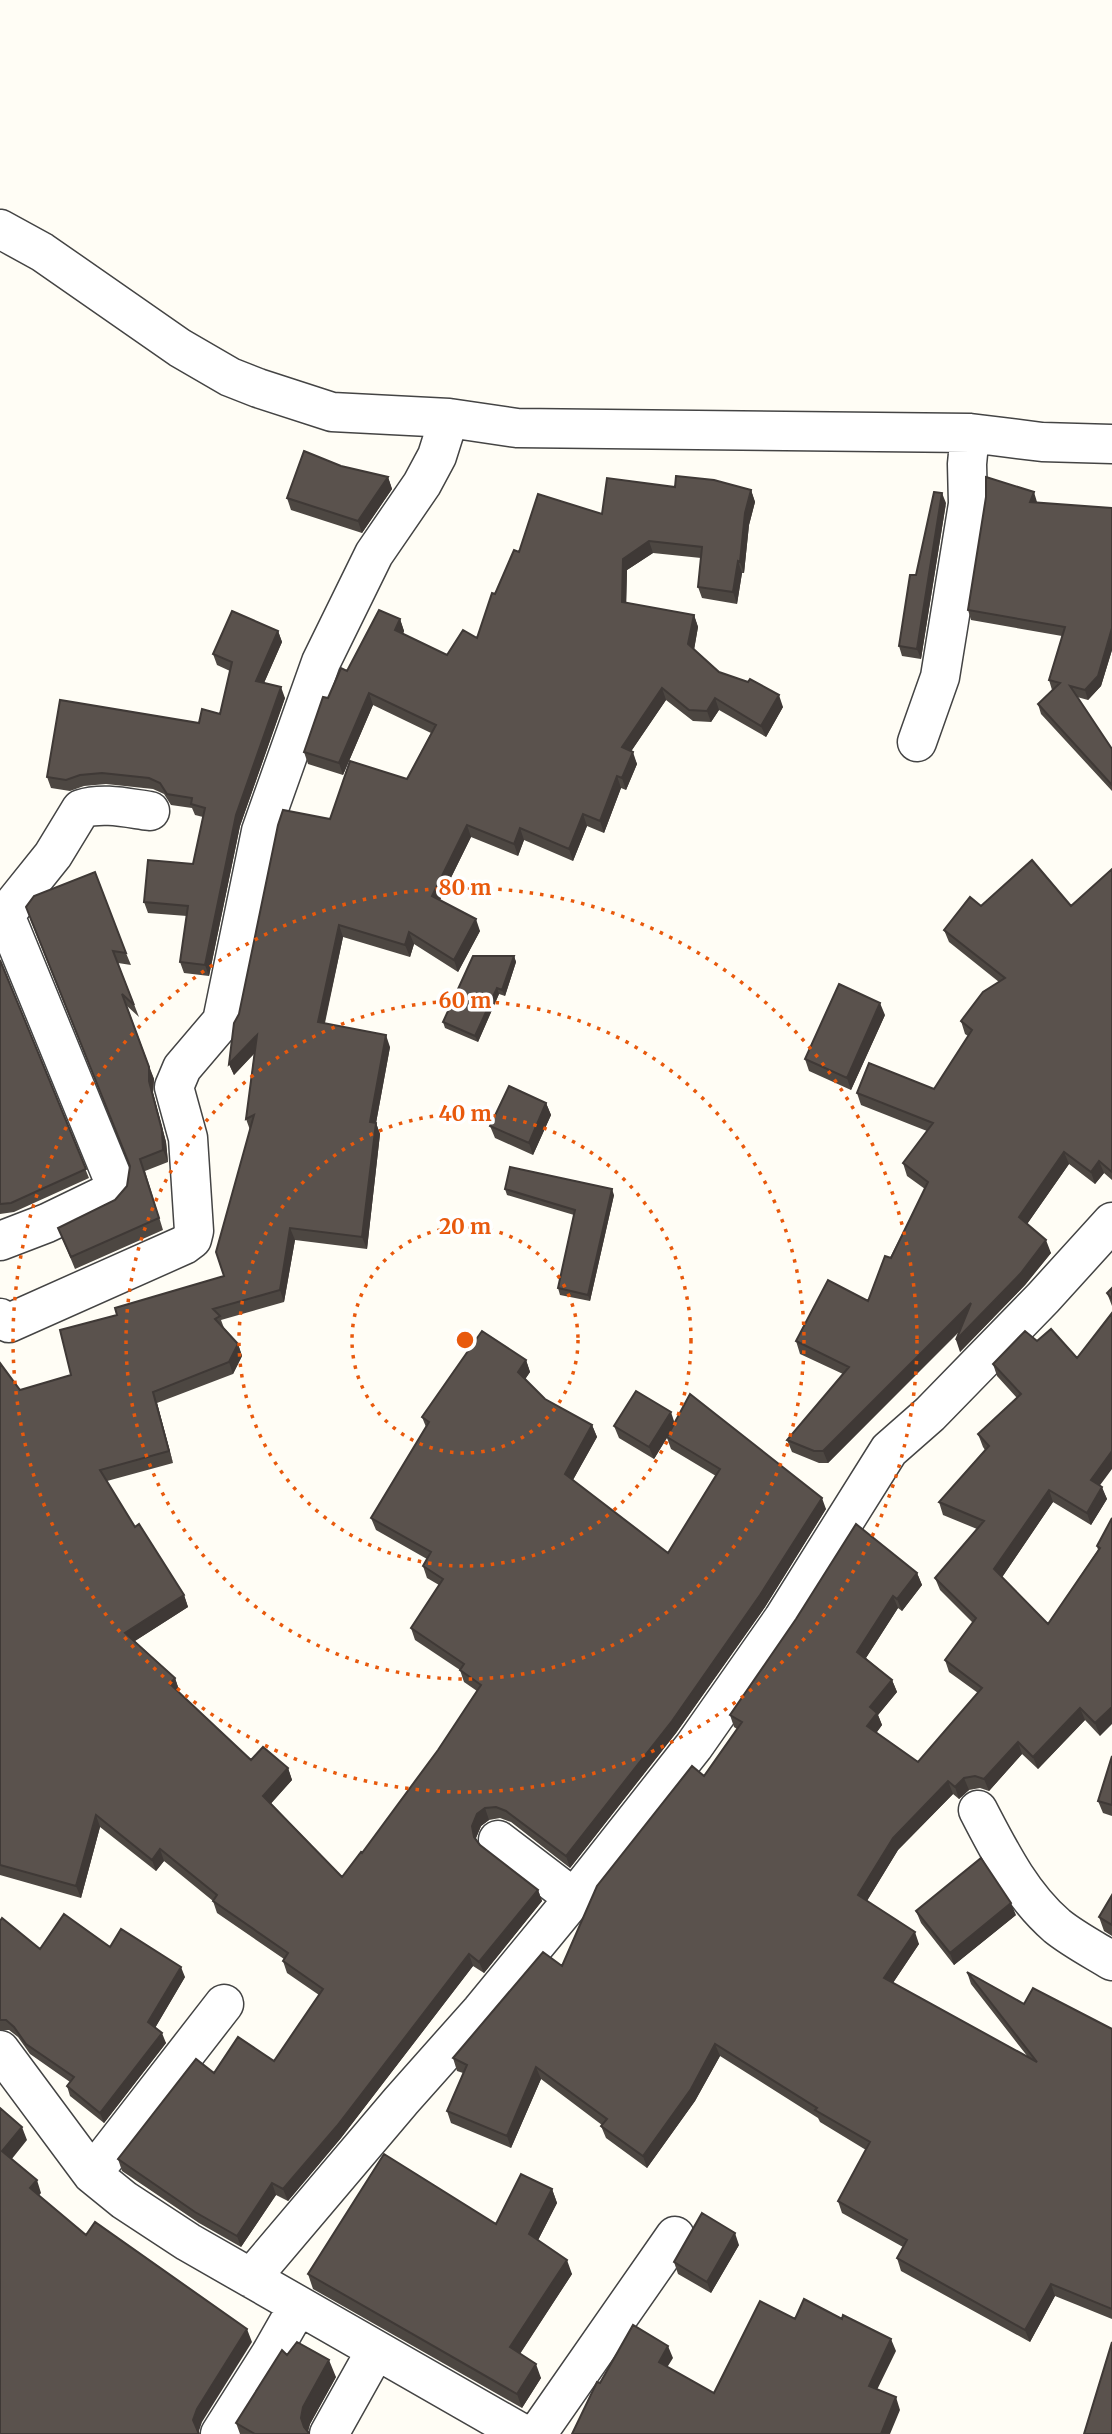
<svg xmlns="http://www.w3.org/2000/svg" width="1112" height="2434" viewBox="0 0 1112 2434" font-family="Merriweather,serif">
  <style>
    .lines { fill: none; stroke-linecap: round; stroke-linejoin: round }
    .minor-casing { stroke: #444; stroke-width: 41 }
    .minor { stroke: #fff; stroke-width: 38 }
    .wall { fill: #4d4742 }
    .shaded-wall { fill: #3f3936 }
    .building { fill: #5a524d; stroke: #3f3936; stroke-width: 2 }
    .ring { fill: none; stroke: #e8590c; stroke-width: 3.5; stroke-dasharray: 3.5 7 }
    .centre { fill: #e8590c; stroke: #fff; stroke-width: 3.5 }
    .ring-label { font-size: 21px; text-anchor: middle; font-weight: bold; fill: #e8590c; stroke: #fff; stroke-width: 7; stroke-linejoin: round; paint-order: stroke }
  </style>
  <rect width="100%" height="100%" fill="#fffdf5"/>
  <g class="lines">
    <g class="minor-casing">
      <path id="minor" d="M 0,229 L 42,252 L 180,348 L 230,377 L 258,388 L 332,412 L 449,418 L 517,428 L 970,433
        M 917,742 L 940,677 L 968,504 L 967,464 L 970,433 L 1042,442 L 1112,444
        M 5,915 L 53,855 L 81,809 C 103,802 127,808 150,811
        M 0,917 L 5,915 L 113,1179 L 113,1187 L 109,1193 L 47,1223 L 0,1241
        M 0,1318 L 9,1323 L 184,1245 L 192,1239 L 194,1231 L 188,1138 L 174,1087 L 182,1068 L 222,1021 L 261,831 L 321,662 L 374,554 L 422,484 L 437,456 L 449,418
        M 978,1810 C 1000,1852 1021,1895 1057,1926 C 1073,1939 1094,1950 1112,1961
        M 498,1840 L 574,1898
        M 0,2050 L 92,2174 L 124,2200 L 188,2242 L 523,2434
        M 92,2174 L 224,2004
        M 251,2278 L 401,2101 L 481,2011 L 574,1898 L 694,1746 L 783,1619 L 889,1450 L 930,1414 L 1043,1298 L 1112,1222
        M 220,2434 L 270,2355 L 298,2306
        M 329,2434 L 376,2350
        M 537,2434 L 675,2236"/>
    </g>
    <use href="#minor" class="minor"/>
  </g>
  <path class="wall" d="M 388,477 L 392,489 L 362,533 L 291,510 L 287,498 Z
    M 675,487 L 751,490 L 755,502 L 749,525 L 744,573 L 742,573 L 737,604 L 702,598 L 698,587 L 701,558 L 653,553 L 627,570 L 626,603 L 694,615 L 698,627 L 694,649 L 719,672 L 783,707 L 766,737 L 719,710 L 711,722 L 693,721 L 666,700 L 631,751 L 637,764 L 626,790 L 621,788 L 604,833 L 587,826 L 573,861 L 524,840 L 518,856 L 471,837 L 440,900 L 480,931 L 458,972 L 414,944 L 410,957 L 343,937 L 325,1023 L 390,1047 L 376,1123 L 380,1134 L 367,1249 L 295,1240 L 284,1302 L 221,1320 L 224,1328 L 238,1344 L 242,1356 L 233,1374 L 157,1403 L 173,1463 L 107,1481 L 135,1527 L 184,1595 L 188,1607 L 135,1641 L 175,1678 L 179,1690 L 178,1691 L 251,1760 L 288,1768 L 292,1780 L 271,1803 L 342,1877 L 362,1853 L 438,1750 L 477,1691 L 464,1682 L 460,1670 L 415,1640 L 411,1628 L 439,1585 L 427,1578 L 423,1566 L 427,1559 L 376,1530 L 371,1518 L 426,1427 L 422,1417 L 526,1360 L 530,1372 L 525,1379 L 545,1399 L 592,1425 L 597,1437 L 573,1480 L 668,1553 L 716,1476 L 671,1449 L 667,1438 L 654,1459 L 619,1438 L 614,1426 L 675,1422 L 826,1509 L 765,1607 L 676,1733 L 570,1868 L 511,1822 L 500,1818 L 489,1820 L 481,1826 L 476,1838 L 477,1841 L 480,1845 L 538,1890 L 542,1901 L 484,1973 L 473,1966 L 341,2138 L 288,2201 L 276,2195 L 241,2247 L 199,2223 L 122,2171 L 118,2159 L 214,2073 L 274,2061 L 319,1995 L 287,1973 L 283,1961 L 284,1959 L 217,1913 L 213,1901 L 164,1861 L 156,1871 L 100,1827 L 81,1898 L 0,1875 L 0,1363 L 20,1390 L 71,1375 L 117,1315 L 224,1276 L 250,1130 L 246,1119 L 254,1054 L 234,1075 L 229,1064 L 330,819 L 407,779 L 431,733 L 373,705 L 343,775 L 308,764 L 304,752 L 328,698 L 347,671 L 400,619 L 404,631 L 403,634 L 447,655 L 477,638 L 495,594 L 519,552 L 602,514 Z
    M 1037,502 L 1037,503 L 1112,508 L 1112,650 L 1101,686 L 1088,700 L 1077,697 L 1112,749 L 1112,791 L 1041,714 L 1038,704 L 1052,690 L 1049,680 L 1062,636 L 971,620 L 968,610 Z
    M 946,503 L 921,659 L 902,656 L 899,646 Z
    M 278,631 L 282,642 L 264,683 L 285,698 L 240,826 L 209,976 L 184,973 L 180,962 L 187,916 L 148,913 L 144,902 L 193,864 L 203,817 L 195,815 L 192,808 L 171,805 L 164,794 L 153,789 L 106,784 L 84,786 L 70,791 L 51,788 L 47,777 L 199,723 L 220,714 L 230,671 L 217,665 L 213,654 Z
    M 1112,869 L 1112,1180 L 1104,1173 L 1095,1184 L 1069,1164 L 1027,1224 L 1051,1253 L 1025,1285 L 960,1352 L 959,1332 L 828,1463 L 819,1463 L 792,1452 L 787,1440 L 843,1374 L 800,1354 L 796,1341 L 868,1301 L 925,1189 L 907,1176 L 903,1163 L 927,1131 L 861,1105 L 857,1093 L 934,1089 L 968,1036 L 965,1034 L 961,1021 L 999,982 L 949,942 L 944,930 L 981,906 L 1071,906 Z
    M 30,919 L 126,953 L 131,965 L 118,963 L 139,1017 L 127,1006 L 154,1079 L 153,1093 L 166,1142 L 168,1162 L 145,1171 L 163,1230 L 75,1269 L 58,1228 L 115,1200 L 127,1186 L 130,1167 Z
    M 514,956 L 516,962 L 505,996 L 499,994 L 478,1042 L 445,1028 L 443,1022 Z
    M 0,960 L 89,1178 L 14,1212 L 0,1214 Z
    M 885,1015 L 851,1090 L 809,1071 L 805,1059 Z
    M 546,1103 L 551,1115 L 533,1155 L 495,1138 L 490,1126 Z
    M 505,1189 L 614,1195 L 590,1301 L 560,1295 L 558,1288 L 574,1215 L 507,1195 Z
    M 1112,1288 L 1112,1306 L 1107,1293 Z
    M 1025,1331 L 1107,1499 L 1091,1525 L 1053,1502 L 1002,1577 L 1048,1624 L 1098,1550 L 1097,1546 L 1112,1518 L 1100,1736 L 1085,1720 L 1038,1769 L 1022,1754 L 989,1791 L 980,1788 L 969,1790 L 959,1799 L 953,1794 L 898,1850 L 867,1901 L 919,1944 L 893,1983 L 1028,2057 L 971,1984 L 967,1972 L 1024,2004 L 1112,2029 L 1112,2319 L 1055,2296 L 1030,2342 L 901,2271 L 897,2258 L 903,2247 L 842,2213 L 838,2201 L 866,2150 L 820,2122 L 818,2118 L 720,2056 L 695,2101 L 647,2168 L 606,2138 L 601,2126 L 602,2125 L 541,2079 L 511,2148 L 451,2123 L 447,2111 L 463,2073 L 457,2071 L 453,2058 L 562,1966 L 704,1776 L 737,1729 L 734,1727 L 730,1715 L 917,1573 L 922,1585 L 902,1611 L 898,1608 L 866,1658 L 892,1680 L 897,1692 L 878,1715 L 882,1725 L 876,1733 L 918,1762 L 978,1693 L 949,1672 L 945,1660 L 973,1623 L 940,1590 L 935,1578 L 977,1529 L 943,1515 L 939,1502 L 985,1450 L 983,1447 L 978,1434 L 1017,1398 L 997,1376 L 993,1364 Z
    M 1112,1756 L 1112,1816 L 1103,1813 L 1098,1801 Z
    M 1112,1895 L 1112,1936 L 1104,1931 L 1099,1917 Z
    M 916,1911 L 1016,1915 L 954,1965 L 921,1923 Z
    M 0,1921 L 40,1949 L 110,1947 L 185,1977 L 155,2028 L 166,2043 L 104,2123 L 70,2096 L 67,2086 L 70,2082 L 30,2054 L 18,2037 L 9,2030 L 0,2030 Z
    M 552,2189 L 557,2203 L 538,2240 L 572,2274 L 520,2354 L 541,2378 L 522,2408 L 313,2289 L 308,2274 L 496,2224 Z
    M 739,2245 L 711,2293 L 678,2274 L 674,2262 Z
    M 287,2355 L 336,2377 L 310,2424 L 308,2432 L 309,2434 L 240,2434 L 236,2423 Z"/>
  <path class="shaded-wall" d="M 388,477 L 392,489 L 362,533 L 358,521 Z
    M 751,490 L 755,502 L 749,525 L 744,573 L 740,562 L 745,513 Z
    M 1034,492 L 1037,502 L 1034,513 L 1030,502 Z
    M 942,493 L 946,503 L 921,659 L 917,649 Z
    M 649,541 L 653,553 L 627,570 L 626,613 L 622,602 L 623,559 Z
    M 738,561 L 742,573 L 737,604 L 733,592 Z
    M 694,615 L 698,627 L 693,656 L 688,644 Z
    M 400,619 L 404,631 L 399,642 L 395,630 Z
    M 1112,628 L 1112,650 L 1101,686 L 1088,700 L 1085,690 Z
    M 278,631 L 282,642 L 260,692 L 256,681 Z
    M 281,687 L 285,698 L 240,826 L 209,976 L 205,965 L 236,815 Z
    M 662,688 L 666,700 L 626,759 L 622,747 Z
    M 369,693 L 373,705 L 343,775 L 339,763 Z
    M 779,695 L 783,707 L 766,737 L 761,726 Z
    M 715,698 L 719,710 L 711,722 L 707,711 Z
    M 633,752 L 637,764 L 626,790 L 622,778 Z
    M 617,776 L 621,788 L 604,833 L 600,821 Z
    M 583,814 L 587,826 L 573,861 L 569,849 Z
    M 467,825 L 471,837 L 436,908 L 432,896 Z
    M 520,828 L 524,840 L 518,856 L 514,844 Z
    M 476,919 L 480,931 L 458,972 L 454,960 Z
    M 339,925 L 343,937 L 322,1034 L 318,1022 Z
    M 409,932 L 414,944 L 410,957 L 405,945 Z
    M 514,956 L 516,962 L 505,996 L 502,990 Z
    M 497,988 L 499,994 L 478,1042 L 475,1036 Z
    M 880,1003 L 885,1015 L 851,1090 L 847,1078 Z
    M 257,1035 L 261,1046 L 234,1075 L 229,1064 Z
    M 386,1035 L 390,1047 L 376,1123 L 380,1134 L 367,1249 L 362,1237 L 370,1122 Z
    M 149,1067 L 154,1079 L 153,1093 L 166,1142 L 168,1162 L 163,1150 L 149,1081 Z
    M 546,1103 L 551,1115 L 533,1155 L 529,1143 Z
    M 1064,1152 L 1069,1164 L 1023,1230 L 1019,1217 Z
    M 1099,1161 L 1104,1173 L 1095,1184 L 1091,1172 Z
    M 612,1189 L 614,1195 L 590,1301 L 588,1295 Z
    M 290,1228 L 295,1240 L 284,1302 L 280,1290 Z
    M 1046,1240 L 1051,1253 L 1025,1285 L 960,1352 L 956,1340 Z
    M 971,1303 L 975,1315 L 828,1463 L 823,1451 Z
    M 238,1344 L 242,1356 L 233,1374 L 229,1362 Z
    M 526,1360 L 530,1372 L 522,1384 L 518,1372 Z
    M 153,1392 L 157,1403 L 173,1463 L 169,1451 Z
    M 671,1412 L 675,1424 L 654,1459 L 649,1447 Z
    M 592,1425 L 597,1437 L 570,1485 L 565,1474 Z
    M 1112,1451 L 1112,1469 L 1095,1492 L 1091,1480 Z
    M 1102,1487 L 1107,1499 L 1091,1525 L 1087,1513 Z
    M 1049,1490 L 1053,1502 L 999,1582 L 994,1569 Z
    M 822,1498 L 826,1509 L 765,1607 L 676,1733 L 570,1868 L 566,1856 Z
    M 917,1573 L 922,1585 L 902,1611 L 897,1599 Z
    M 184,1595 L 188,1607 L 130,1644 L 125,1633 Z
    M 893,1596 L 898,1608 L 862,1664 L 857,1652 Z
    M 175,1678 L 179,1690 L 174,1696 L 170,1684 Z
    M 892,1680 L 897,1692 L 878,1715 L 882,1725 L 872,1739 L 867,1726 L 870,1707 Z
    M 1112,1707 L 1112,1724 L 1100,1736 L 1095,1723 Z
    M 1080,1708 L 1085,1720 L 1038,1769 L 1033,1757 Z
    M 1018,1742 L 1022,1754 L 989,1791 L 984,1779 Z
    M 288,1768 L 292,1780 L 268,1807 L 263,1796 Z
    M 964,1778 L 969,1790 L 959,1799 L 955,1787 Z
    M 948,1781 L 953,1794 L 898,1850 L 863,1907 L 858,1895 L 893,1838 Z
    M 485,1808 L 489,1820 L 481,1826 L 476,1838 L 478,1849 L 474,1837 L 472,1826 L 477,1814 Z
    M 96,1815 L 100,1827 L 81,1898 L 76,1886 Z
    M 160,1849 L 164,1861 L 156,1871 L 152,1860 Z
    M 538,1890 L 542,1901 L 484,1973 L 479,1962 Z
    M 1011,1903 L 1016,1915 L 954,1965 L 950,1953 Z
    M 915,1932 L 919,1944 L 888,1990 L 884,1978 Z
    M 469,1954 L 473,1966 L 341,2138 L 288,2201 L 283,2189 Z
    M 181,1967 L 185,1977 L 152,2033 L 148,2022 Z
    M 162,2033 L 166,2043 L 104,2123 L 100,2113 Z
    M 715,2044 L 720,2056 L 695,2101 L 647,2168 L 643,2156 Z
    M 536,2067 L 541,2079 L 511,2148 L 507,2136 Z
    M 22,2127 L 27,2140 L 7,2165 L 2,2151 Z
    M 37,2180 L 41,2193 L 35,2201 L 30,2188 Z
    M 272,2183 L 276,2195 L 241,2247 L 237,2236 Z
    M 552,2189 L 557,2203 L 534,2248 L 529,2234 Z
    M 735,2233 L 739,2245 L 711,2293 L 707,2282 Z
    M 567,2260 L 572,2274 L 515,2361 L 510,2347 Z
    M 1051,2284 L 1055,2296 L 1030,2342 L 1025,2330 Z
    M 247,2329 L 252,2342 L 202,2422 L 198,2434 L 193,2420 L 197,2409 Z
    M 891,2339 L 896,2351 L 873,2398 L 869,2386 Z
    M 668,2346 L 673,2358 L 663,2374 L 659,2362 Z
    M 329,2360 L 336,2377 L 310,2424 L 307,2434 L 306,2434 L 301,2418 L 303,2407 Z
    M 536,2364 L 541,2378 L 522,2408 L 517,2394 Z
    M 896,2397 L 900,2410 L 890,2434 L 881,2434 Z"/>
  <path class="building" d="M 304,451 L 341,466 L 388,477 L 358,521 L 287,498 Z
    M 676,476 L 714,480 L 751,490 L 745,513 L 740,562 L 738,561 L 733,592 L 698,587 L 702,547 L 649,541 L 623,559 L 622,602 L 694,615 L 688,644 L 719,672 L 748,682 L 750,679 L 779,695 L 761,726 L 715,698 L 707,711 L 689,710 L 662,688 L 622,747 L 633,752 L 622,778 L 617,776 L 600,821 L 583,814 L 569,849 L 520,828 L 514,844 L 467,825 L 432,896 L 476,919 L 454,960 L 409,932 L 405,945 L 339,925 L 318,1022 L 386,1035 L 370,1122 L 376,1123 L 362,1237 L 290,1228 L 280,1290 L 213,1309 L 220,1316 L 215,1319 L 238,1344 L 229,1362 L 153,1392 L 169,1451 L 100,1470 L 135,1527 L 139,1524 L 184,1595 L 125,1633 L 175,1678 L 170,1684 L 251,1760 L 263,1747 L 288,1768 L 263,1796 L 342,1877 L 361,1852 L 362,1853 L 438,1750 L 481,1685 L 460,1670 L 464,1664 L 411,1628 L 443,1579 L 423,1566 L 431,1552 L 371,1518 L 429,1422 L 422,1417 L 482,1331 L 526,1360 L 518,1372 L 545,1399 L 592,1425 L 565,1474 L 668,1553 L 720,1469 L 667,1437 L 690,1394 L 822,1498 L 760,1595 L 672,1721 L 566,1856 L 506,1811 L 496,1807 L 485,1808 L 477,1814 L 472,1826 L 474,1837 L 480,1845 L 538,1890 L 479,1962 L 469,1954 L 337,2126 L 283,2189 L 272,2183 L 237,2236 L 195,2212 L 118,2159 L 196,2059 L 214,2073 L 238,2037 L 274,2061 L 323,1989 L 283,1961 L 288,1953 L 213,1901 L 217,1895 L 160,1849 L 152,1860 L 96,1815 L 76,1886 L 0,1865 L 0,1363 L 20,1390 L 71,1375 L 60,1330 L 117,1315 L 115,1308 L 224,1276 L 216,1252 L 254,1115 L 246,1119 L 257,1035 L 229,1064 L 234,1023 L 239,1014 L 278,825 L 283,810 L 330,819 L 350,761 L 407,779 L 436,725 L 369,693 L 339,763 L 304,752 L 323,697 L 328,698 L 341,668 L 347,671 L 379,610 L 400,619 L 395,630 L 447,655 L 463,630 L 477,638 L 492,593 L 495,594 L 514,550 L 519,552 L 538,494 L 602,514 L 607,478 L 675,487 Z
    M 986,477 L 1034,492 L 1030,502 L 1112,508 L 1112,628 L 1098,676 L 1085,690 L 1070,686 L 1112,749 L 1112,785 L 1038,704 L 1060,683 L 1049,680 L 1065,627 L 968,610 L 986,497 Z
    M 934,492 L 942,493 L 917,649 L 899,646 L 910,575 L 916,575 Z
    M 232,611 L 278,631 L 256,681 L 281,687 L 236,815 L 205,965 L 180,962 L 188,906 L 144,902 L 148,860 L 193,864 L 205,808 L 191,804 L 192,798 L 167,794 L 160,783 L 149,778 L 102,773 L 80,775 L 66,780 L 47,777 L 60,700 L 199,723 L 202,709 L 220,714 L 232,662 L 213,654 Z
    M 1032,860 L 1071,906 L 1112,869 L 1112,1172 L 1099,1161 L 1091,1172 L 1064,1152 L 1019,1217 L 1046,1240 L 1021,1273 L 956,1340 L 971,1303 L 823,1451 L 814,1451 L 787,1440 L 849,1367 L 796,1341 L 828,1280 L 868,1301 L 885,1256 L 891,1258 L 928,1182 L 903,1163 L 933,1123 L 857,1093 L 869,1063 L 934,1089 L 972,1030 L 961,1021 L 983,992 L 1005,978 L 944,930 L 970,897 L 981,906 Z
    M 95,872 L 126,953 L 113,951 L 134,1005 L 122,994 L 149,1067 L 149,1081 L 162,1130 L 163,1150 L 140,1159 L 159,1218 L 71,1257 L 58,1228 L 115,1200 L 127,1186 L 130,1166 L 26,907 L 34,896 Z
    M 473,956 L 514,956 L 502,990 L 497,988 L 475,1036 L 443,1022 Z
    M 0,960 L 86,1169 L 11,1203 L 0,1204 Z
    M 839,984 L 880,1003 L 847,1078 L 805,1059 Z
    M 509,1086 L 546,1103 L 529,1143 L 490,1126 Z
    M 510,1167 L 612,1189 L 588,1295 L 558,1288 L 575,1210 L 505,1189 Z
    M 1112,1288 L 1112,1299 L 1107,1293 Z
    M 1112,1313 L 1112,1451 L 1091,1480 L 1102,1487 L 1087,1513 L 1049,1490 L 994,1569 L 1048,1624 L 1100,1548 L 1097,1546 L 1112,1518 L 1112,1707 L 1095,1723 L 1080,1708 L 1033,1757 L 1018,1742 L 984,1779 L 975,1776 L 964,1778 L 955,1787 L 948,1781 L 893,1838 L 858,1895 L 915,1932 L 884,1978 L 1037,2062 L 967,1972 L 1024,2004 L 1033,1988 L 1112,2029 L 1112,2309 L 1051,2284 L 1025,2330 L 897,2258 L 907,2240 L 838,2201 L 870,2142 L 815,2110 L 817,2108 L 715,2044 L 691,2089 L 643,2156 L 601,2126 L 607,2119 L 536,2067 L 507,2136 L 447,2111 L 467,2065 L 453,2058 L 543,1952 L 562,1966 L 597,1886 L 692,1766 L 704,1776 L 742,1722 L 730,1715 L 796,1619 L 856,1524 L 917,1573 L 897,1599 L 893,1596 L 857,1652 L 892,1680 L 870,1707 L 877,1713 L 867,1726 L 918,1762 L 982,1688 L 945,1660 L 976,1618 L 935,1578 L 984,1521 L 939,1502 L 989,1446 L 978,1434 L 1021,1394 L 993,1364 L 1025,1331 L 1037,1341 L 1051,1329 L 1077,1358 Z
    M 636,1391 L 671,1412 L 649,1447 L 614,1426 Z
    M 1112,1756 L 1112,1805 L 1098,1801 Z
    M 981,1858 L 1011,1903 L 950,1953 L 916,1911 Z
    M 1112,1895 L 1112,1925 L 1099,1917 Z
    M 64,1914 L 110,1947 L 121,1929 L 181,1967 L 148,2022 L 162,2033 L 100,2113 L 67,2086 L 74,2077 L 26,2044 L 14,2027 L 6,2020 L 0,2020 L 0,1921 L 2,1918 L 40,1949 Z
    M 0,2108 L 22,2127 L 2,2151 L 37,2180 L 30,2188 L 86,2235 L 95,2222 L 247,2329 L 197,2409 L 193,2420 L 199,2434 L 0,2434 Z
    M 384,2154 L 496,2224 L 521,2174 L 552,2189 L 529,2234 L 567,2260 L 510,2347 L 536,2364 L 517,2394 L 308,2274 Z
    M 702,2213 L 735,2233 L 707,2282 L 674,2262 Z
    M 804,2299 L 842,2319 L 843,2315 L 891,2339 L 869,2386 L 896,2397 L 881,2434 L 572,2434 L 597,2382 L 600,2383 L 633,2325 L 668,2346 L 659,2362 L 714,2393 L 760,2301 L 795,2319 Z
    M 297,2342 L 329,2360 L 303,2407 L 301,2418 L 304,2427 L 309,2433 L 308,2434 L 255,2434 L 236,2423 L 282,2350 L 287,2355 Z
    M 1112,2342 L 1112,2434 L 1084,2434 Z"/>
  <g class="ring">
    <circle cx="465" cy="1340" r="113"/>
    <circle cx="465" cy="1340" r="226"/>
    <circle cx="465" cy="1340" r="339"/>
    <circle cx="465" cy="1340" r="452"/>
  </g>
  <circle cx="465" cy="1340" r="10" class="centre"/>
  <g class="ring-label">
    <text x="465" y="895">80 m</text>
    <text x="465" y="1008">60 m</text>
    <text x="465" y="1121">40 m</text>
    <text x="465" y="1234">20 m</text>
  </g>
</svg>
